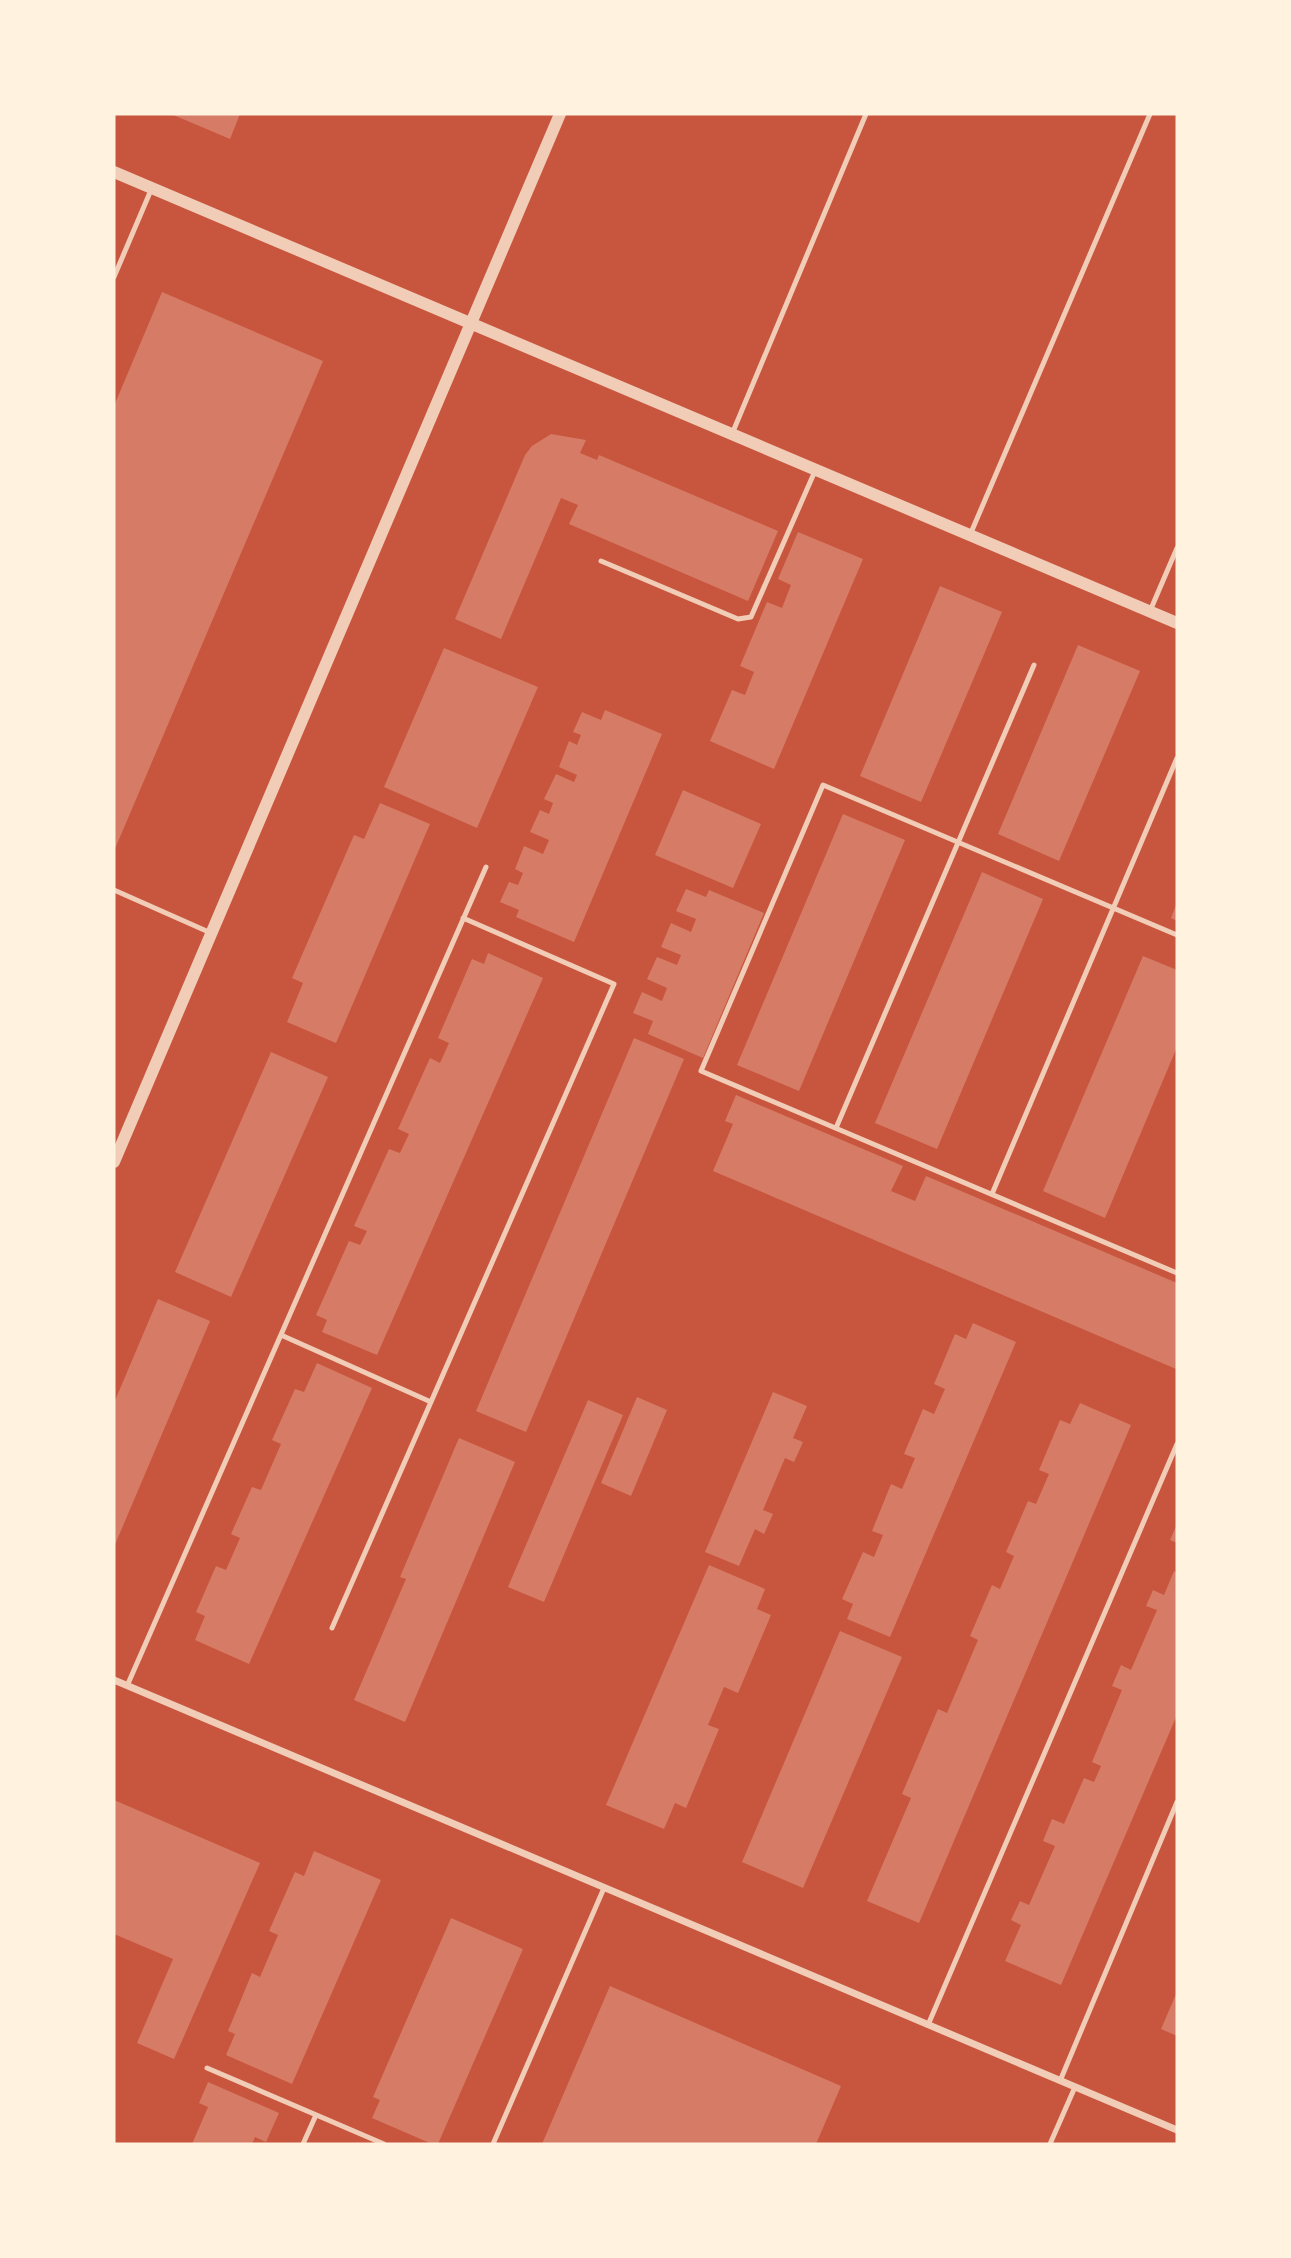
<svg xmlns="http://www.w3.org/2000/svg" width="1291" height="2258" viewBox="0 0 1291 2258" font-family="'PT Sans',sans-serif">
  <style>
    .building { fill: #d67c66 }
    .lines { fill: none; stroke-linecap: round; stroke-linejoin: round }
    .service { stroke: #f1ccb7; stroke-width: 5 }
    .minor { stroke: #f1ccb7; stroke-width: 7 }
    .tertiary { stroke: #f1ccb7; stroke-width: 12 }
  </style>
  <rect width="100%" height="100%" fill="#c8553d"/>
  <path class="building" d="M 171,114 L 240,114 L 230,139 Z
    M 162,292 L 323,361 L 114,851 L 114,406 Z
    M 551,434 L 586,440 L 580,453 L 597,460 L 599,455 L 778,531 L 748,601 L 569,524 L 578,505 L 561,498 L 501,639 L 455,619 L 525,455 L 532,446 Z
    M 798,532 L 863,559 L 774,769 L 710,741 L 732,690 L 745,695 L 754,672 L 740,666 L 767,602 L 782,608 L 791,585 L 778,579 Z
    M 940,586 L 1002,612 L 921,802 L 860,776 Z
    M 1078,645 L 1140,671 L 1059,861 L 998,834 Z
    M 444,648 L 538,687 L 477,828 L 384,787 Z
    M 605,710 L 662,734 L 574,942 L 516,917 L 519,910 L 500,902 L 509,882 L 518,885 L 523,873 L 515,869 L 524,846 L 543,854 L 549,840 L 530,832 L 540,810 L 549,814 L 553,803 L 544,799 L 556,774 L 574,782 L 577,775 L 559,767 L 569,741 L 577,745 L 581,735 L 573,732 L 582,712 L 601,720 Z
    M 683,790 L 761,824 L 733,888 L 655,855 Z
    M 380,803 L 430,824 L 336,1043 L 287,1022 L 303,983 L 292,978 L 354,835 L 364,839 Z
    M 843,814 L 905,840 L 799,1091 L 737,1065 Z
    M 982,872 L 1043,899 L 937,1149 L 875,1123 Z
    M 686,889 L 706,897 L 709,890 L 764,913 L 703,1058 L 648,1034 L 653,1021 L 633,1013 L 642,992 L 662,1001 L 667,988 L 647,979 L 657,957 L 677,965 L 681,955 L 661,947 L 671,923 L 691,932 L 696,919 L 676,911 Z
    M 1177,902 L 1177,921 L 1171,918 Z
    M 488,953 L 543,978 L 377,1355 L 322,1332 L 327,1320 L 316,1315 L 349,1241 L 360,1245 L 367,1231 L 354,1226 L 389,1149 L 400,1153 L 409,1134 L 398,1129 L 430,1058 L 440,1063 L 449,1043 L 438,1038 L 472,959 L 484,964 Z
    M 1143,956 L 1177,970 L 1177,1047 L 1105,1218 L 1043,1191 Z
    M 634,1038 L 684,1059 L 526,1432 L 476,1411 Z
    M 271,1052 L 328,1077 L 231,1297 L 175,1272 Z
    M 736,1095 L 903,1166 L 891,1191 L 915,1201 L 926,1176 L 1177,1283 L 1176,1369 L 713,1171 L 733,1124 L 725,1121 Z
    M 158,1299 L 210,1321 L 114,1547 L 114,1403 Z
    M 973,1323 L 1016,1342 L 890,1637 L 847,1619 L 853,1604 L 842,1599 L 863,1552 L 874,1557 L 883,1535 L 872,1531 L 891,1484 L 902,1489 L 915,1458 L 904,1454 L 923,1409 L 934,1414 L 945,1389 L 934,1384 L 955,1334 L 966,1339 Z
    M 317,1363 L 372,1388 L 249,1664 L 195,1640 L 205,1616 L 196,1612 L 216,1566 L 226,1570 L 240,1538 L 231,1534 L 252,1487 L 261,1490 L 281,1444 L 272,1440 L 295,1389 L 304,1392 Z
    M 773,1392 L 807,1406 L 793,1438 L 803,1442 L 794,1462 L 785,1458 L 763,1510 L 773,1514 L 764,1534 L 755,1529 L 739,1566 L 705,1552 Z
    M 637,1397 L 667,1410 L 631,1496 L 601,1483 Z
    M 588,1400 L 623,1415 L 544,1602 L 508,1587 Z
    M 1080,1403 L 1131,1425 L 919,1923 L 867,1901 L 911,1798 L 902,1794 L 938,1709 L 947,1713 L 978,1640 L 970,1636 L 992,1585 L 1000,1589 L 1014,1556 L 1006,1552 L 1028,1501 L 1036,1504 L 1049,1474 L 1039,1470 L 1060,1420 L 1070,1424 Z
    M 459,1438 L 515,1462 L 405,1722 L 354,1700 L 406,1579 L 400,1577 Z
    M 1177,1524 L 1177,1543 L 1170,1540 Z
    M 709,1565 L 765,1589 L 757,1609 L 771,1615 L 738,1693 L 724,1687 L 708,1725 L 719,1729 L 686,1808 L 675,1803 L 664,1829 L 606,1805 Z
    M 1174,1571 L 1177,1573 L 1177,1715 L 1061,1985 L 1005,1961 L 1021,1925 L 1011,1920 L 1020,1901 L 1029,1905 L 1055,1846 L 1043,1841 L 1052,1819 L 1064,1824 L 1084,1778 L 1094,1782 L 1101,1766 L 1092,1762 L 1122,1690 L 1112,1686 L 1121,1665 L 1131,1670 L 1157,1610 L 1146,1606 L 1153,1590 L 1164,1595 Z
    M 840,1631 L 902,1657 L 803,1888 L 742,1862 Z
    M 114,1800 L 260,1863 L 174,2059 L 137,2043 L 173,1959 L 114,1934 Z
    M 314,1851 L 381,1880 L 292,2084 L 226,2055 L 235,2034 L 228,2031 L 252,1973 L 260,1977 L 278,1935 L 269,1931 L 295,1872 L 304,1876 Z
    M 451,1918 L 523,1949 L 438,2144 L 432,2144 L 372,2118 L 380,2100 L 373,2097 Z
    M 610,1986 L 841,2086 L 816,2144 L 542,2144 Z
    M 1177,1992 L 1177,2036 L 1161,2029 Z
    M 208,2082 L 279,2113 L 266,2142 L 255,2137 L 252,2144 L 192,2144 L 208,2107 L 199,2103 Z"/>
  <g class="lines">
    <path class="service" d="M 114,277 L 151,190
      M 732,434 L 866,114
      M 970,535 L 1150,114
      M 601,561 L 738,619 L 751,617 L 815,471
      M 1150,611 L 1177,548
      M 114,890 L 211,933
      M 1177,935 L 823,785 L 701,1071 L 1177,1273
      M 836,1128 L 1034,665
      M 992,1194 L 1177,758
      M 281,1335 L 431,1402
      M 332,1628 L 614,984 L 463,918
      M 127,1686 L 486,867
      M 928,2025 L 1177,1444
      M 207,2068 L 384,2144
      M 1060,2081 L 1177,1802
      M 303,2144 L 316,2115
      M 493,2144 L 604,1888
      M 1050,2144 L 1075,2087"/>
    <path class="minor" d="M 114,1680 L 1177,2130"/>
    <path class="tertiary" d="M 114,172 L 1177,623
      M 114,1162 L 560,114"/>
  </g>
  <rect width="1291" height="2258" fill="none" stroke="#fff3e0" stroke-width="231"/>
</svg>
